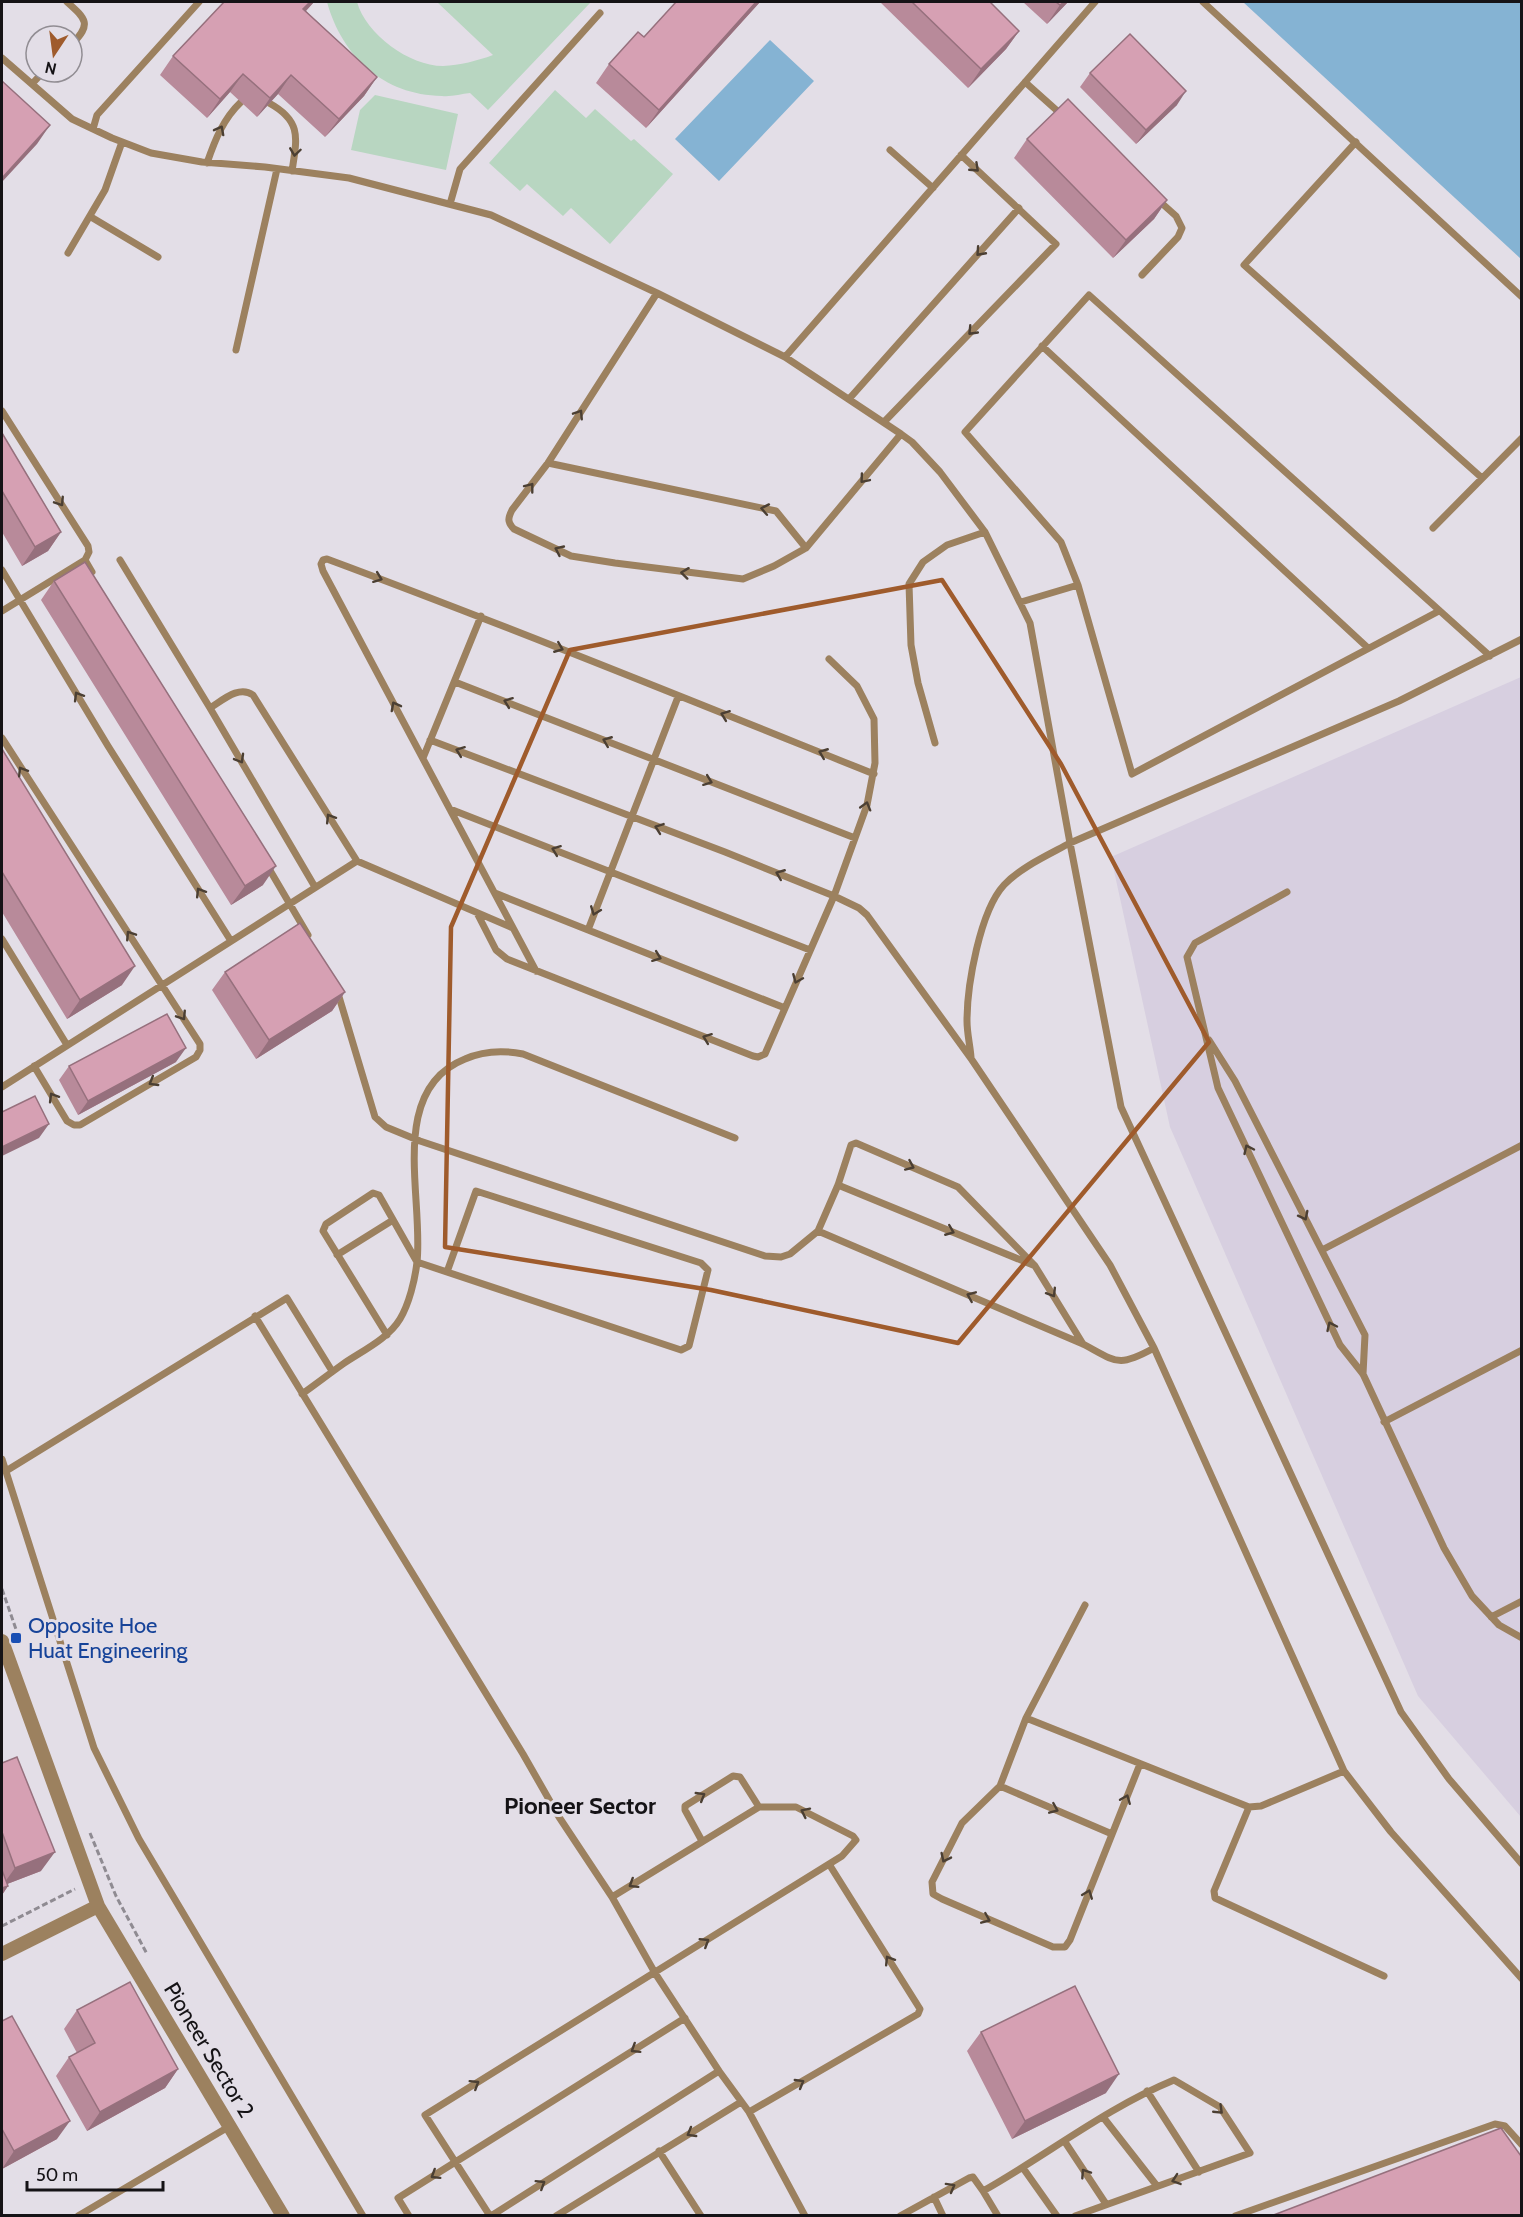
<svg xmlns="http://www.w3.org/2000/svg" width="1523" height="2217" viewBox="0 0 1523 2217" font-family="Cabin,sans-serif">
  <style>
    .built { fill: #d7cfe0 }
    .green { fill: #b8d6c1 }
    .water { fill: #85b3d3 }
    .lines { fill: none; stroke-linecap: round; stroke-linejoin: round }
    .path { stroke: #8f8b92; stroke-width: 3; stroke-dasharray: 6 3; stroke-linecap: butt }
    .service { stroke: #9c815f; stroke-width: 7 }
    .minor { stroke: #9c815f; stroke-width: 14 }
    .wall { fill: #b88a9a }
    .shaded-wall { fill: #96707d }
    .building { fill: #d6a0b3; stroke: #96707d; stroke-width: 1.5 }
    .oneway { stroke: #4b3f33 }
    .marked { fill: none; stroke: #9f5b2c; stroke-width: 4.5; stroke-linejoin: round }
    .transit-dot { fill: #1a4fb4; stroke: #e3dee7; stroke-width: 2 }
    .labels { text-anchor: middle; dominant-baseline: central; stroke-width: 6; stroke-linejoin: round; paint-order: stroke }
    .transit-label { font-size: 22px; fill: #164399; stroke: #e3dee7; text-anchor: start }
    .street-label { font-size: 22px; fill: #151316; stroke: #e3dee7 }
    .neighbourhood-label { font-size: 24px; font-weight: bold; fill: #151316; stroke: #e3dee7 }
  </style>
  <rect width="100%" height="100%" fill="#e3dee7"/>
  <path class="built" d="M 1521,677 L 1521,1817 L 1418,1696 L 1170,1127 L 1111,857 Z"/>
  <path class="green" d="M 327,2 L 357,2 C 366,34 409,66 443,66 C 460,65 477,61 493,55 L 437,2 L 591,2 L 488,110 L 470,93 C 461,94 451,97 442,96 C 383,95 342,56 327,2 Z
    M 555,90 L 586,118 L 595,109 L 631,141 L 634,139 L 673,174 L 610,244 L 571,208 L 563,216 L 527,184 L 520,191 L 489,163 Z
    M 375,95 L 458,114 L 446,170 L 351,150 L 360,110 Z"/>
  <path class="water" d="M 1243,2 L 1521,2 L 1521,259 Z
    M 770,40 L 814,81 L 719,181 L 675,139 Z"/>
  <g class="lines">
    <path class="path" d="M 2,1589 L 18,1635
      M 90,1833 L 116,1896 L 147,1954
      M 2,1926 L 75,1889"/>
    <path class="service" d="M 67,2 C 86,19 92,24 72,44
      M 1203,2 L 1522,297
      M 2,58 L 72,119 L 112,138 L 151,153 L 202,162 L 265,167 L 349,178 L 491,215 L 657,293 L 785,357 L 901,434 L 912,442 L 940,472 L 985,532 L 1030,623 L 1070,843 L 1121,1107 L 1401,1712 L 1449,1779 L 1522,1864
      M 1025,82 L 1063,116
      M 32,84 L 43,72
      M 269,103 C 302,121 297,138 292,171
      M 93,129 L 97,115 L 199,2
      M 1356,142 L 1244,265 L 1482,478
      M 890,150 L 933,188
      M 207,163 C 215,140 223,119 241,102
      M 450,204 L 460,169 L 600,13
      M 91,217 L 158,257
      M 68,253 L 105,190 L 122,142
      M 1142,275 L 1178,237 L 1182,228 L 1176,216 L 1157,199
      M 657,293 L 548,463 L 512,510 C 508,518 507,522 514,529 L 571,556 L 615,563 L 743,579 L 774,566 L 806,548 L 901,434
      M 1042,346 L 1368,648
      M 236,350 L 277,169
      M 785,357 L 1095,2
      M 849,399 L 1019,208
      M 2,411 L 88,546 L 89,552 L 85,560 L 2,611
      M 884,422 L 1056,244 L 961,155
      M 548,463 L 776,511 L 806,548
      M 1433,528 L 1522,438
      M 85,560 L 92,572
      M 120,560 L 210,708 L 315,887
      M 2,570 L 108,746 L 231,941
      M 1021,602 L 1078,585
      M 1439,611 L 1132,774 L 1078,585 L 1061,542 L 965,432 L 1089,295 L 1490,656
      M 455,682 L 855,838
      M 210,708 C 223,700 239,685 253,695 L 357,861 L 513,928
      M 2,738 L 200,1044 L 200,1050 L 196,1057 L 80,1125 L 74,1125 L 67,1121 L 34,1066
      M 430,740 L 725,852 L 834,896 L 859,908 L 867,915 L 972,1060 L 1110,1265 L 1154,1348 L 1344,1771 L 1391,1832 L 1522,1979
      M 935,743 L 918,683 L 911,645 L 909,584 L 923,562 L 947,545 L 985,532
      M 423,758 L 481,616
      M 450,809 L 810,950
      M 268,867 L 308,935
      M 1287,892 L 1195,943 L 1187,957 L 1218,1088 L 1340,1345 L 1363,1374 L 1444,1548 L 1472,1596 L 1499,1625 L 1522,1638
      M 495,893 L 785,1008
      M 477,913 L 496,950 L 507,959 L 753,1056 L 758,1057 L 765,1054 L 834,896 L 867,805 L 875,763 L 874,719 L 857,686 L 829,659
      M 588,930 L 678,697
      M 2,939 L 67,1045
      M 536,971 L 323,571 L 321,564 L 323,560 L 327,559 C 510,627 692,701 874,774
      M 337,990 L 375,1117 L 386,1127 L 420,1141 L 765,1256 L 781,1257 L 790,1254 L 818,1231 L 838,1185 L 851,1145 L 856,1143 L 958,1187 L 1035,1266 L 1083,1344
      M 1209,1040 L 1235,1081 L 1365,1335 L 1363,1374
      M 971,1057 C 970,1045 967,1033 967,1021 C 967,985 980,911 1004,885 C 1021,867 1048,855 1070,843 L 1399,701 L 1522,639
      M 2,1087 L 357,861
      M 838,1185 L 1033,1265
      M 818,1231 L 1083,1344 C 1117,1362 1118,1368 1154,1348
      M 1322,1250 L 1522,1145
      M 337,1255 L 393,1220
      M 255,1316 L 523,1754 L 559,1817 L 612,1897 L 655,1973 L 719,2071 L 749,2112 L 805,2216
      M 387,1335 L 323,1231 L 326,1224 L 373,1193 L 379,1195 L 417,1262 L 681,1350 L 689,1346 L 708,1270 L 701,1263 L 476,1191 L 447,1272
      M 302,1394 C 316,1384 329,1374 343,1364 C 362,1351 388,1339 400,1319 C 409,1304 415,1280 417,1262 C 424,1198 387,1090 465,1059 C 483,1051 503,1050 523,1054 L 735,1138
      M 1384,1422 L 1522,1350
      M 2,1459 L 94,1748 L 139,1839 L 363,2216
      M 6,1471 L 287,1298 L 332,1371
      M 1085,1605 L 1026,1718 L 1000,1786 L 962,1823 L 932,1882 L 933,1894 L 942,1899 L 1053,1947 L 1065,1947 L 1070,1940 L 1140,1764
      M 1491,1617 L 1522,1601
      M 1026,1718 L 1249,1807 L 1261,1806 L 1344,1771
      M 1000,1786 L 1112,1834
      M 1249,1807 L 1214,1891 L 1215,1898 L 1384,1976
      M 702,1841 L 685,1810 L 685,1806 L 733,1776 L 740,1777 L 759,1807
      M 1147,2091 L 1199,2172
      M 749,2112 L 918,2014 L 920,2009 L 829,1864
      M 1103,2117 L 1157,2186
      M 1065,2142 L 1106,2204
      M 659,2151 L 701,2216
      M 1023,2168 L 1057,2216
      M 983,2191 L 998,2216
      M 934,2197 L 943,2216
      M 78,2216 L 230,2126
      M 409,2216 L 398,2198 L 685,2018
      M 490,2216 L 425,2115 L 842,1856 L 856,1840 L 853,1836 L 796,1807 L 759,1807 L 612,1897
      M 491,2216 L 719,2071
      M 556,2216 L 741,2102
      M 900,2216 L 969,2178 L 973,2177 L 983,2191 C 1047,2155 1106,2108 1174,2080 L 1220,2107 L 1250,2153 L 1075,2216
      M 1235,2216 L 1495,2124 L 1505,2126 L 1522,2145"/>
    <path class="minor" d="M 2,1641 L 98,1906 L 283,2216
      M 2,1954 L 98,1906"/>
  </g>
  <path class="wall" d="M 224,2 L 314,2 L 306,11 L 377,77 L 364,96 L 325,137 L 278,94 L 257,117 L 230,92 L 207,118 L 160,75 L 173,56 Z
    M 676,2 L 760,2 L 646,128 L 596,83 L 609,64 L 644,37 Z
    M 880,2 L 990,2 L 1019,31 L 1006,49 L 968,88 Z
    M 1023,2 L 1068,2 L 1047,24 Z
    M 1090,73 L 1177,105 L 1136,144 L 1080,87 Z
    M 1027,139 L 1167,200 L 1154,219 L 1113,258 L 1014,158 Z
    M 2,433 L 61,532 L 48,551 L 22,566 L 2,532 Z
    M 54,581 L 263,885 L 231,905 L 41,600 Z
    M 2,749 L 122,985 L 67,1019 L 2,912 Z
    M 225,972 L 345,992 L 332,1011 L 256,1059 L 212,990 Z
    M 176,1062 L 78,1115 L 59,1080 L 69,1066 Z
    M 2,1763 L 41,1871 L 7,1884 L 8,1886 L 2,1895 Z
    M 77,2010 L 178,2069 L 165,2088 L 87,2131 L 56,2076 L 69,2057 L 77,2053 L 64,2029 Z
    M 2,2021 L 57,2139 L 2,2169 Z
    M 981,2032 L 1106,2093 L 1012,2139 L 967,2051 Z"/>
  <path class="shaded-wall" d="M 310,2 L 314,2 L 290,28 L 303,9 Z
    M 756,2 L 760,2 L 646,128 L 659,110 Z
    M 1064,2 L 1068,2 L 1047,24 L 1060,5 Z
    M 1019,31 L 1006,49 L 968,88 L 981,69 Z
    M 243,74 L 230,92 L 207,118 L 220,99 Z
    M 291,75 L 278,94 L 257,117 L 270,98 Z
    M 377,77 L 364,96 L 325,137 L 339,119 Z
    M 1186,91 L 1177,105 L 1136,144 L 1146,130 Z
    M 50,125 L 37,144 L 2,182 L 2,178 Z
    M 1167,200 L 1154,219 L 1113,258 L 1126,240 Z
    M 61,532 L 48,551 L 22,566 L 35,547 Z
    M 276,866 L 263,885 L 231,905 L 245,886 Z
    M 135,966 L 122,985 L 67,1019 L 80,1000 Z
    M 345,992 L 332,1011 L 256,1059 L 269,1040 Z
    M 186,1048 L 176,1062 L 78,1115 L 88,1101 Z
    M 49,1124 L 39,1138 L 2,1156 L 2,1147 Z
    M 55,1852 L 41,1871 L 2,1886 L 15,1868 Z
    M 8,1886 L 2,1895 L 2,1888 Z
    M 178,2069 L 165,2088 L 87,2131 L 100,2112 Z
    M 1119,2074 L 1106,2093 L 1012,2139 L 1025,2121 Z
    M 70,2121 L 57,2139 L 2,2169 L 14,2151 Z"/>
  <path class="building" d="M 224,2 L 310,2 L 303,9 L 377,77 L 339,119 L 291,75 L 270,98 L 243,74 L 220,99 L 173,56 Z
    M 676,2 L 756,2 L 659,110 L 609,64 L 638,32 L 644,37 Z
    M 912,2 L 990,2 L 1019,31 L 981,69 Z
    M 1056,2 L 1064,2 L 1060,5 Z
    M 1130,34 L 1186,91 L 1146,130 L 1090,73 Z
    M 2,81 L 50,125 L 2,178 Z
    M 1068,99 L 1167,200 L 1126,240 L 1027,139 Z
    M 2,433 L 61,532 L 35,547 L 2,491 Z
    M 85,562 L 276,866 L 245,886 L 54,581 Z
    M 2,749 L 135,966 L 80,1000 L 2,872 Z
    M 300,923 L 345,992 L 269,1040 L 225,972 Z
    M 167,1014 L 186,1048 L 88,1101 L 69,1066 Z
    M 35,1096 L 49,1124 L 2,1147 L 2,1112 Z
    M 17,1757 L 55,1852 L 15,1868 L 2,1832 L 2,1763 Z
    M 2,1870 L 8,1886 L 2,1888 Z
    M 130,1982 L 178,2069 L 100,2112 L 69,2057 L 95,2043 L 77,2010 Z
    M 1075,1986 L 1119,2074 L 1025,2121 L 981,2032 Z
    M 12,2016 L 70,2121 L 14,2151 L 2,2129 L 2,2021 Z
    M 1501,2128 L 1521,2156 L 1521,2216 L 1271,2216 Z"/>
  <defs><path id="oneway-chevron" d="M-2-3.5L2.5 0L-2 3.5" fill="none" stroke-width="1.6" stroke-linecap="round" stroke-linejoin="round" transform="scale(1.5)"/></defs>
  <g class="oneway">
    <use href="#oneway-chevron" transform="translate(220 130) rotate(-62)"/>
    <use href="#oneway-chevron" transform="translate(295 152) rotate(98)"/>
    <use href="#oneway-chevron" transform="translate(975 168) rotate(43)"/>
    <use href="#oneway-chevron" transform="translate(980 252) rotate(132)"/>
    <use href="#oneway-chevron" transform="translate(972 331) rotate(134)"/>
    <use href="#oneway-chevron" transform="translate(579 414) rotate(-57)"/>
    <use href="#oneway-chevron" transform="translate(864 479) rotate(130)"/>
    <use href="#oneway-chevron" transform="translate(530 487) rotate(-52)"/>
    <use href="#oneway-chevron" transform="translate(60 502) rotate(57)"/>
    <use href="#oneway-chevron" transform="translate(765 509) rotate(-169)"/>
    <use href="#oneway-chevron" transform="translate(559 550) rotate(-155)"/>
    <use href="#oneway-chevron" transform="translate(685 573) rotate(-173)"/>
    <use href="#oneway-chevron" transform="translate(378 578) rotate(21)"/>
    <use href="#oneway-chevron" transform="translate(559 648) rotate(22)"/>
    <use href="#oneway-chevron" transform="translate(78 696) rotate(-121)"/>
    <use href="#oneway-chevron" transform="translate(508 702) rotate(-159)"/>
    <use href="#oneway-chevron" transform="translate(395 706) rotate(-118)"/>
    <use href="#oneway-chevron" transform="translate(725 715) rotate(-159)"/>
    <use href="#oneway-chevron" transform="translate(607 741) rotate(-158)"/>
    <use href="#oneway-chevron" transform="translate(460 751) rotate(-159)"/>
    <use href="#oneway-chevron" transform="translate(823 753) rotate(-158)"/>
    <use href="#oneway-chevron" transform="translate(240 759) rotate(60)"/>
    <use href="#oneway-chevron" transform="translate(22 771) rotate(-122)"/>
    <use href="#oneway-chevron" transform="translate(708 781) rotate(21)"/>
    <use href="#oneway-chevron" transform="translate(866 806) rotate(-74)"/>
    <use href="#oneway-chevron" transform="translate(330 818) rotate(-122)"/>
    <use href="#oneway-chevron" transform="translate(659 828) rotate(-160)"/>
    <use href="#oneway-chevron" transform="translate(556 850) rotate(-159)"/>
    <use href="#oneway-chevron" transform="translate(780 874) rotate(-158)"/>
    <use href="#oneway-chevron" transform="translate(200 892) rotate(-122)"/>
    <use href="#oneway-chevron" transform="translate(595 911) rotate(111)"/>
    <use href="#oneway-chevron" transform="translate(130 935) rotate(-123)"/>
    <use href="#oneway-chevron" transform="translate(657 957) rotate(21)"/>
    <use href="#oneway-chevron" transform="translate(797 979) rotate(113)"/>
    <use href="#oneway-chevron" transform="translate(182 1016) rotate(57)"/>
    <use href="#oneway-chevron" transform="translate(707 1038) rotate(-159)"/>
    <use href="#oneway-chevron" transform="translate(153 1082) rotate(149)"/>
    <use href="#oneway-chevron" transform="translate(53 1097) rotate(-121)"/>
    <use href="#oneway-chevron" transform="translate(1248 1149) rotate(-115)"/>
    <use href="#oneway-chevron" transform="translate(910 1166) rotate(24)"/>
    <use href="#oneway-chevron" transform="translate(1304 1216) rotate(63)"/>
    <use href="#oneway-chevron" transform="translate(950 1231) rotate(22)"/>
    <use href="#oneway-chevron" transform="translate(1052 1293) rotate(58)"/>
    <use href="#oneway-chevron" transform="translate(971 1296) rotate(-157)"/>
    <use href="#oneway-chevron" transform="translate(1331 1326) rotate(-115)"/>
    <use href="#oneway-chevron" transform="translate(701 1796) rotate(-31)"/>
    <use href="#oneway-chevron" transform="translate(1126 1799) rotate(-68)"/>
    <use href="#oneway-chevron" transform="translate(1054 1809) rotate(23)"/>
    <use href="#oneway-chevron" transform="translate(805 1812) rotate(-154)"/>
    <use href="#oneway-chevron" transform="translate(945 1858) rotate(116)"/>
    <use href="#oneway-chevron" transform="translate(633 1884) rotate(148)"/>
    <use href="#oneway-chevron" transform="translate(1088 1894) rotate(-69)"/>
    <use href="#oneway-chevron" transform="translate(986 1919) rotate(23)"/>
    <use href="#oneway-chevron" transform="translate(705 1942) rotate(-32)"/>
    <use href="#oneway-chevron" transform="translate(889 1960) rotate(-122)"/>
    <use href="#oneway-chevron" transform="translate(635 2049) rotate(148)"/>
    <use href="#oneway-chevron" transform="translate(800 2083) rotate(-30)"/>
    <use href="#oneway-chevron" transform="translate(475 2084) rotate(-32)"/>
    <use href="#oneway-chevron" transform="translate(1219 2110) rotate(44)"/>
    <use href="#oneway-chevron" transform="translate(691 2133) rotate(150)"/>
    <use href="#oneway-chevron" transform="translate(1085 2173) rotate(-124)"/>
    <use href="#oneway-chevron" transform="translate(435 2175) rotate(148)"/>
    <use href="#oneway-chevron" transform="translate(1176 2180) rotate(161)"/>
    <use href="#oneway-chevron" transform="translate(541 2184) rotate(-32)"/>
    <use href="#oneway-chevron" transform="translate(951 2187) rotate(-29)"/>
  </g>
  <path class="marked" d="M 942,580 L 1061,764 L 1209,1042 L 958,1343 L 711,1290 L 445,1247 L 451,927 L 570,650 Z"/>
  <rect class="transit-dot" x="10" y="1632" width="12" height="12" rx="3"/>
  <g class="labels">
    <g class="transit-label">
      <text x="28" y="1625">Opposite Hoe<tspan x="28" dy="25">Huat Engineering</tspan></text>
    </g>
    <g class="street-label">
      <text transform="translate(209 2050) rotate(59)">Pioneer Sector 2</text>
    </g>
    <g class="neighbourhood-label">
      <text x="580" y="1805">Pioneer Sector</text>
    </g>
  </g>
  <rect width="1523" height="2217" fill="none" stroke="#151316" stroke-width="6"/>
  <g transform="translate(54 54) rotate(193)"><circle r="28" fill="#e3dee7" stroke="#918d93" stroke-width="1.5"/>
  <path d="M0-4.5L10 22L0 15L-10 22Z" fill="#9f5b2c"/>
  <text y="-9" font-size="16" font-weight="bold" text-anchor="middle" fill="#151316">N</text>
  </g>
  <path d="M27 2181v9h136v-9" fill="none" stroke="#151316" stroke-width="3"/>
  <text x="36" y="2181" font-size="18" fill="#151316" stroke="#e3dee7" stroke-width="4.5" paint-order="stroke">50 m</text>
</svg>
